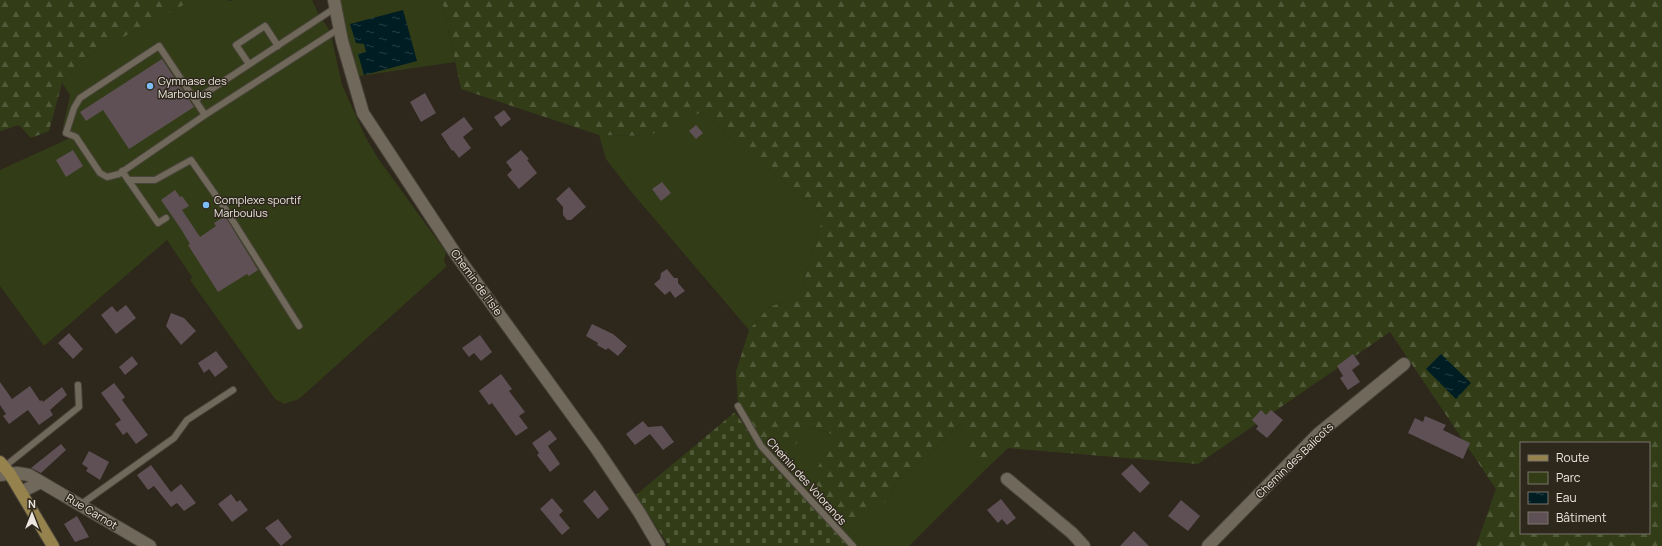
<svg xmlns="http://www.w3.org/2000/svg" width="1662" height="546" viewBox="0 0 1662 546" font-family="Manrope,sans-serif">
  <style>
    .green { fill: #323d17 }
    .forest { fill: url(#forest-firs); fill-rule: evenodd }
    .cemetery { fill: url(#cemetery-stones) }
    .water { fill: url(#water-ripples) }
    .building { fill: #5f5056 }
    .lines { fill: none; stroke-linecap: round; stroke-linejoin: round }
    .lane-casing { stroke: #49443a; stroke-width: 8 }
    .street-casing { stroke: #49443a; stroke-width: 14 }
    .primary-casing { stroke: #49443a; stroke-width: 14 }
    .lane { stroke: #70685b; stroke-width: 6 }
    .street { stroke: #70685b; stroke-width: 12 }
    .primary { stroke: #95824d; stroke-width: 12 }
    .poi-dot { fill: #7dbef9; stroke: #2e271c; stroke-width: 1.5 }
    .labels { text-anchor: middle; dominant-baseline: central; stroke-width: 3; stroke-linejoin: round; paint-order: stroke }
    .poi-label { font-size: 11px; fill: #ebe7e0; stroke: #2e271c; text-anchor: start }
    .street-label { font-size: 11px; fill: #ebe7e0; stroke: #2e271c }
  </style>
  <defs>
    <pattern id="forest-firs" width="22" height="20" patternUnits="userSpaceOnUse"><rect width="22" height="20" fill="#323d17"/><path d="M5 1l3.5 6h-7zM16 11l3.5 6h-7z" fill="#505938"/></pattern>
    <pattern id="cemetery-stones" width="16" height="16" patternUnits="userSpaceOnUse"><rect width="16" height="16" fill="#323d17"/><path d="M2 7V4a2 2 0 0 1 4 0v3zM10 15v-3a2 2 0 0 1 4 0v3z" fill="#505938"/></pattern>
    <pattern id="water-ripples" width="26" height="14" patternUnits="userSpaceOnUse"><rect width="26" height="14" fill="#001d23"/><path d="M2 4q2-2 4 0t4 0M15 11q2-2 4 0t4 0" fill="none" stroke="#253e43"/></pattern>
  </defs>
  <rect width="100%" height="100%" fill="#2e271c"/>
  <path class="green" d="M 193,0 L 227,0 L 230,1 L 234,0 L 312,0 L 318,13 L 330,31 L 342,85 L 365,136 L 377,157 L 446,252 L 444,262 L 447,266 L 299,399 L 284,404 L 275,399 L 190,280 L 192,277 L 167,240 L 44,346 L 0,286 L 0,170 L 70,138 L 63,127 L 70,95 L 62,83 L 82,59 Z
    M 334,0 L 442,0 L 455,62 L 353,77 Z
    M 702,112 L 723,130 L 725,135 L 824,214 L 800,294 L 768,308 L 749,330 L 629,189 L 606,159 L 599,135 L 648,136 Z
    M 960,424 L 974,460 L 986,469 L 909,546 L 853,546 L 778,464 L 811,427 L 835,435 L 889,500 L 898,479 L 931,453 Z"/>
  <path class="forest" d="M 0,0 L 193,0 L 82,59 L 62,83 L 49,131 L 31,138 L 19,125 L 0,131 Z
    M 442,0 L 1662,0 L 1662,546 L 1476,546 L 1496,489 L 1390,332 L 1198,464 L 1008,448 L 986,469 L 974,460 L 960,424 L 931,453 L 898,479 L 889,500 L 857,518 L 843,522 L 812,478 L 835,435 L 811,427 L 778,464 L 765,450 L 738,406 L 736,372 L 749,330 L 768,308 L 800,294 L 824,214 L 725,135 L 723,130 L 702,112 L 648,136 L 599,135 L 461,89 ZM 1521,443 L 1649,443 L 1649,533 L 1521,533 Z"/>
  <path class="cemetery" d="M 735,412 L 761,451 L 849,546 L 669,546 L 636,495 Z"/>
  <path class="water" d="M 403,10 L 417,61 L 364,75 L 358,54 L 366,52 L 364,44 L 356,43 L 350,24 Z
    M 1441,354 L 1471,383 L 1456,399 L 1426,369 Z"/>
  <path class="building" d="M 162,59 L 194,107 L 129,149 L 103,110 L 86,121 L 80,112 Z
    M 425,93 L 436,113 L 421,122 L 410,102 Z
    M 504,110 L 511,119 L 501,127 L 494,117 Z
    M 464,117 L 473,129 L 463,137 L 471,148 L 459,158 L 453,150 L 452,151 L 441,134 Z
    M 696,125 L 703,133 L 696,139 L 689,131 Z
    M 73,150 L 83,166 L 66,177 L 56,160 Z
    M 521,150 L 529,159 L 527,160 L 537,173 L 519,189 L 507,175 L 512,170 L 506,162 Z
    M 662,182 L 671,193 L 661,201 L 652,189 Z
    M 569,187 L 586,207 L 571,220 L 567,220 L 563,215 L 563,207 L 556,199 Z
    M 175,190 L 180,197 L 182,196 L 189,206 L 182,210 L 200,237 L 216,226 L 214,223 L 225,216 L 258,270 L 249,276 L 247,274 L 218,292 L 188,245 L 190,244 L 181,229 L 161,200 Z
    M 667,269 L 674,278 L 678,278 L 678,283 L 685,291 L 675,298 L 670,291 L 665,295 L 654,284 L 660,279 L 661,273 Z
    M 126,305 L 136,318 L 116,334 L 101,315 L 112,306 L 117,312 Z
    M 171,313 L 184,318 L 196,331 L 181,345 L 166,326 Z
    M 592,324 L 613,334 L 627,346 L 618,356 L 608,348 L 606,350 L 597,345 L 598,343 L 586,336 Z
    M 69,333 L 83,349 L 73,359 L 58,343 Z
    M 480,335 L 492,352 L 481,361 L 474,353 L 469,357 L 462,348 Z
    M 216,351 L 228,367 L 215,377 L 209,369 L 204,373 L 198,363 Z
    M 1353,354 L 1360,364 L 1352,370 L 1360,382 L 1348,390 L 1340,378 L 1343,376 L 1337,366 Z
    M 132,356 L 138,364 L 125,375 L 119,367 Z
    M 501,374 L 512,389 L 509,391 L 525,412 L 519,416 L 528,428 L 516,436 L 492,403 L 489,405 L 479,391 Z
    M 0,382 L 12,399 L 30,386 L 40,401 L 42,400 L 43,402 L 62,387 L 67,395 L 50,410 L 53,415 L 39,425 L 28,410 L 9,424 L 3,416 L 6,414 L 0,405 Z
    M 114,383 L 125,397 L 122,400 L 148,435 L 136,444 L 127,432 L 123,435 L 115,424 L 121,420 L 101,393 Z
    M 1261,410 L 1266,415 L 1271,410 L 1283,420 L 1267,438 L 1256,429 L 1258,426 L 1252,420 Z
    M 1425,416 L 1446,425 L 1443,430 L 1470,443 L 1463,459 L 1408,433 L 1415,418 L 1423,422 Z
    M 643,421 L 648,427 L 662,426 L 674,442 L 663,450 L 650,434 L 635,445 L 626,434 Z
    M 550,430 L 557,439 L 548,446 L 560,464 L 550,472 L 537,455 L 539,453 L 532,443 Z
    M 61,444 L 66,450 L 41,473 L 31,468 Z
    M 89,451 L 109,462 L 100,480 L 86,471 L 88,468 L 82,464 Z
    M 1132,464 L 1150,483 L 1140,493 L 1121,474 Z
    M 151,465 L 171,492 L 181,484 L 196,503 L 184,511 L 177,503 L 171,507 L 154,486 L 148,490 L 137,475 Z
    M 595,490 L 609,509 L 598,519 L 583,501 Z
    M 231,494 L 237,502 L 240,500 L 248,510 L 232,522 L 218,504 Z
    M 552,498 L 563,511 L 559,515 L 570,528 L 562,535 L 540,509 Z
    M 1001,499 L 1016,518 L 1007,525 L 1002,519 L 998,523 L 987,510 Z
    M 1181,500 L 1200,516 L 1188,531 L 1168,516 Z
    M 77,516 L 89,537 L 75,542 L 64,524 Z
    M 278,519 L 292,537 L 281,546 L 265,528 Z
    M 1134,531 L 1149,546 L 1120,546 Z"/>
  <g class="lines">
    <g class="lane-casing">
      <path id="lane" d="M 249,64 L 236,45 L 265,26 L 278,46
        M 195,100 L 335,8
        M 205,115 L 159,46 L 80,98 L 74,108 L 66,133 L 76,137 L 100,173 L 107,177 L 119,174 L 205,115 L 340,28
        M 122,171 L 158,223 L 166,218
        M 128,180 L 155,180 L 191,160 L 226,210 L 299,326
        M 738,406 L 761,446 L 853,546
        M 4,467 L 79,407 L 78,385
        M 80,505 L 174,438 L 187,420 L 233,390"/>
    </g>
    <g class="street-casing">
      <path id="street" d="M 334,0 L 342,41 L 363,113 L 457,256 L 596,448 L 639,512 L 659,546
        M 0,475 L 17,473 L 29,475 L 150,546
        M 1007,479 L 1072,533 L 1084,546
        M 21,492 L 41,482
        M 1208,546 L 1318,434 L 1404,364"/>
    </g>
    <g class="primary-casing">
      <path id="primary" d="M 0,462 L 10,474 L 53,546"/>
    </g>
    <use href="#lane" class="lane"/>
    <use href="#street" class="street"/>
    <use href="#primary" class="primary"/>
  </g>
  <g class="poi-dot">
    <circle cx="150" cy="86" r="4"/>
    <circle cx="206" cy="205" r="4"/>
  </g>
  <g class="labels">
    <g class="poi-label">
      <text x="158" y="80">Gymnase des<tspan x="158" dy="13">Marboulus</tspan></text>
      <text x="214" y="199">Complexe sportif<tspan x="214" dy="13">Marboulus</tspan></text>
    </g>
    <g class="street-label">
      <text transform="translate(477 282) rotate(54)">Chemin de l’Isle</text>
      <text transform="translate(1294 460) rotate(-44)">Chemin des Balicots</text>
      <text transform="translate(807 481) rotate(48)">Chemin des Volorands</text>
      <text transform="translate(92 511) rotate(31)">Rue Carnot</text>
    </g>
  </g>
  <rect x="1520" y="442" width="130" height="92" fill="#2e271c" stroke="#7a746a"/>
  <rect x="1528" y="455" width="20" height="6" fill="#95824d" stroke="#7a746a"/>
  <text x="1556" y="462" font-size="12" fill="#ebe7e0">Route</text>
  <rect x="1528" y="472" width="20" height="12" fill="#323d17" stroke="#7a746a"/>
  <text x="1556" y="482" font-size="12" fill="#ebe7e0">Parc</text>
  <rect x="1528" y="492" width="20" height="12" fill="url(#water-ripples)" stroke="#7a746a"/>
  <text x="1556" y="502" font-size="12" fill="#ebe7e0">Eau</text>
  <rect x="1528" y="512" width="20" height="12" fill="#5f5056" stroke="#7a746a"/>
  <text x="1556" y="522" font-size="12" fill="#ebe7e0">Bâtiment</text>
  <g transform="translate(32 514)" stroke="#2e271c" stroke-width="3" paint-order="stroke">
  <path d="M0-3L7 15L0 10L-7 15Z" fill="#ebe7e0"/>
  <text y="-6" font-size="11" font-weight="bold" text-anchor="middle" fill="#ebe7e0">N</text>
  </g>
</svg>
